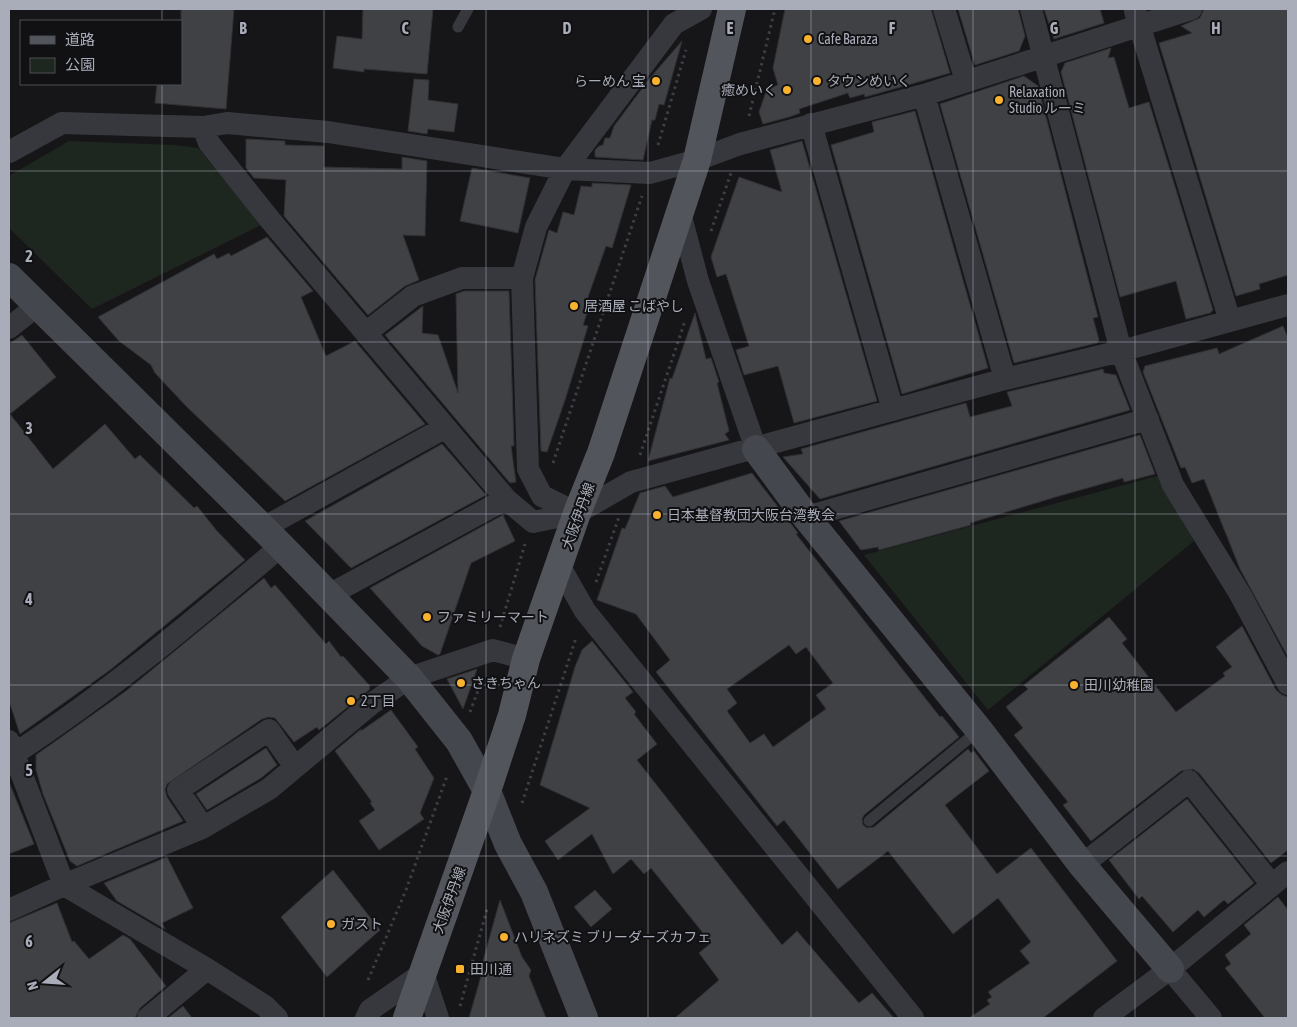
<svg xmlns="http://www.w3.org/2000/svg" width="1297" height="1027" viewBox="0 0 1297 1027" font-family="'Asap Condensed','Noto Sans JP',sans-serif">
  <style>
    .green { fill: #1e271f }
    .building { fill: #404145; stroke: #303035; fill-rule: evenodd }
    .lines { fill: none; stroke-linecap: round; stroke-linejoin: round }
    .path { stroke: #3d3f45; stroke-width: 3; stroke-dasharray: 2.5 4; stroke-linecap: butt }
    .lane { stroke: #37383e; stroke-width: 11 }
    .street { stroke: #37383e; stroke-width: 22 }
    .secondary { stroke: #45474e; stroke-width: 28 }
    .primary { stroke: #53555d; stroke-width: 28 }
    .grid { fill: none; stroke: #a8adb9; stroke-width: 1; stroke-opacity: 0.55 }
    .poi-dot { fill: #f8b22e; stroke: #111113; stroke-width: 2 }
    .labels { text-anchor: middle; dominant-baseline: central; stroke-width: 4; stroke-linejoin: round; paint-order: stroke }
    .poi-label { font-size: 14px; fill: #a8adb9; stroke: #111113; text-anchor: start }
    .street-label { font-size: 14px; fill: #a8adb9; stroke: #111113 }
    .grid-label { font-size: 16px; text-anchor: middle; font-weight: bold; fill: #a8adb9; stroke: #111113; stroke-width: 4; stroke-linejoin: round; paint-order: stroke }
  </style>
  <rect width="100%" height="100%" fill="#161618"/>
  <path class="green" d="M 69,141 L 174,145 L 198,148 L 263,224 L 92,309 L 9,228 L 9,176 Z
    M 1161,475 L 1194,541 L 988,710 L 864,555 Z"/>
  <path class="building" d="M 181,9 L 234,9 L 226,109 L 155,103 L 157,84 L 181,84 Z
    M 363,9 L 433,9 L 427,74 L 364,69 L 364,72 L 333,68 L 337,36 L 362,39 Z
    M 785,9 L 931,9 L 950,73 L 865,97 L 864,94 L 850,98 L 848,93 L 799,109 L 800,113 L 789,117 L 763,124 L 759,112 L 767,89 L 778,85 L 773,68 Z
    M 958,9 L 1018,9 L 1025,36 L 1019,51 L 975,65 Z
    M 1044,9 L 1100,9 L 1104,23 L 1054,39 Z
    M 1204,9 L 1288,9 L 1288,275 L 1259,284 L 1260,289 L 1236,296 L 1159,43 L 1192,33 L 1181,26 L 1200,18 Z
    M 682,41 L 664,105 L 659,104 L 655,120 L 652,120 L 643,160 L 595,157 L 595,150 L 599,146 L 603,145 L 605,138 L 610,138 L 614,126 L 650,78 Z
    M 1111,48 L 1108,58 L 1114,57 L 1129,108 L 1149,102 L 1213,310 L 1210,313 L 1186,319 L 1176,281 L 1120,297 L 1061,72 L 1065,63 Z
    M 1024,76 L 1038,86 L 1098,317 L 1093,318 L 1099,340 L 1097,343 L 1014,363 L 940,104 Z
    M 414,79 L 429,80 L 428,100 L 458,104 L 454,132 L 428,129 L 427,134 L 408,131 Z
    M 915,111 L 988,368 L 902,394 L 831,145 L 874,132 L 872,122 Z
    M 246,139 L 285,141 L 285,145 L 324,146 L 324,167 L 402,169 L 402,157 L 427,161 L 425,236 L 403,235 L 419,280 L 405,286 L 368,315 L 284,216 L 286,180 L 254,178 L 246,168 Z
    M 802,141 L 877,401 L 794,423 L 778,366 L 744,375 L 736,350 L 749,346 L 726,274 L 717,277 L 711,257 L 739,177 L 782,192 L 770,150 Z
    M 472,168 L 530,178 L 518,233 L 460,221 Z
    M 592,183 L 631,185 L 612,248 L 606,246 L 587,300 L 591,301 L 583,325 L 588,326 L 565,400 L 547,452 L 541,451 L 535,280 L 549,230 L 557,233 L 563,212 L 574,215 L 581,186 L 592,187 Z
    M 267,237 L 313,291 L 301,297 L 326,356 L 355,341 L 425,424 L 285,501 L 186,406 L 155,373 L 151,365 L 119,341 L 98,317 L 214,254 L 217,259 L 229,253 L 231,256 Z
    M 464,291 L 509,291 L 514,446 L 511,446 L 516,482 L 510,483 L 385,335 L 423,306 L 422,333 L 438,335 L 458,393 L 456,294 Z
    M 695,313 L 706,359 L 711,358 L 719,382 L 717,383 L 729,431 L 725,434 L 729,440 L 648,461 L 670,378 L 672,379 Z
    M 1283,326 L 1288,338 L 1288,657 L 1240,569 L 1204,479 L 1192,483 L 1185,467 L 1181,468 L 1143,372 L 1145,366 L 1217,348 L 1219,354 Z
    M 22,335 L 56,377 L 10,414 L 53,469 L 105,424 L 135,459 L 140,455 L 194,508 L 197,506 L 217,531 L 245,560 L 110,670 L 20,734 L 9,701 L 9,344 Z
    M 1103,369 L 1104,373 L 1116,375 L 1130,410 L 820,499 L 783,457 L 803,454 L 801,449 L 966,403 L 970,417 L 1012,406 L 1007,392 Z
    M 1140,435 L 1155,474 L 1124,482 L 1123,478 L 1059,496 L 970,523 L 971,525 L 879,550 L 878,547 L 861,550 L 839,521 Z
    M 442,444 L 486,495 L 351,568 L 305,521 Z
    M 752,473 L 798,533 L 796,534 L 940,717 L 942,716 L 959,737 L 864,815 L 862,819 L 863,825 L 867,828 L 874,827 L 968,749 L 971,753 L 974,751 L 989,771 L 945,805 L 997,874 L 1031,848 L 1117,961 L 1043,1018 L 969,1018 L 990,1004 L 987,1000 L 992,997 L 988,992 L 1030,963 L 1020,951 L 1031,942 L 998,898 L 953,934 L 888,851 L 838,889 L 784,820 L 777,826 L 656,672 L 670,660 L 636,614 L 597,600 L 622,528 L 625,529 L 640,493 L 665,486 L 673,497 ZM 789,645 L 796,654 L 806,647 L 833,683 L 816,695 L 826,709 L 773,747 L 764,734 L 750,743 L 727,711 L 737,703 L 727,689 Z
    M 503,515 L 515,541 L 471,563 L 440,654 L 438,655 L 422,646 L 370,588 Z
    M 264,578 L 271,588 L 275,585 L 326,644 L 329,641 L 341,657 L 343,656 L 370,686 L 369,690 L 319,730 L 317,727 L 294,742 L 275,718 L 269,717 L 262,719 L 167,784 L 165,790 L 167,797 L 183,821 L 77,866 L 70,861 L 43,794 L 36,770 L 36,755 L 126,691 Z
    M 1109,617 L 1127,639 L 1122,643 L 1176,712 L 1225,676 L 1223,673 L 1232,667 L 1216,647 L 1242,626 L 1276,690 L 1282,695 L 1288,697 L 1288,850 L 1271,863 L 1199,773 L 1193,769 L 1181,771 L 1091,841 L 1063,805 L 1068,802 L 1014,735 L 1023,728 L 1006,707 L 1028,689 L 1024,685 Z
    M 592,641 L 633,692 L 625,698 L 636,712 L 634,714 L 657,744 L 637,760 L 782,945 L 797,931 L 859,1003 L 872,993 L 894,1018 L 675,1018 L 719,980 L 699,953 L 711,943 L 651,868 L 644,874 L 631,859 L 613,874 L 592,834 L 558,860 L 545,841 L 590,808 L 540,785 L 575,667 L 582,650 Z
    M 477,669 L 463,709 L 447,679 Z
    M 391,710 L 418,747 L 415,749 L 434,778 L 420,813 L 424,819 L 379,850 L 359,821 L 375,810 L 370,803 L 372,802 L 335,751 L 361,729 L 361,731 Z
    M 266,748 L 277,765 L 261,778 L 207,810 L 196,794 Z
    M 9,782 L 34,844 L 9,854 Z
    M 1187,799 L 1254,883 L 1228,904 L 1224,900 L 1204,917 L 1198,910 L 1173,932 L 1142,896 L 1139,899 L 1109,860 Z
    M 167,857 L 193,908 L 162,923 L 165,929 L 117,901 L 104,883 Z
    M 333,870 L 380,930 L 327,977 L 281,917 Z
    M 595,890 L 612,909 L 591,927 L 574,907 Z
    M 1278,897 L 1288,910 L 1288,1018 L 1265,1018 L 1225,968 L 1231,964 L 1225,955 L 1251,934 L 1244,925 Z
    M 500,900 L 522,957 L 531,970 L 529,976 L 546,1018 L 469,1018 L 483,969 L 481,968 Z
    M 57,903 L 72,942 L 74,941 L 89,959 L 123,935 L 130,939 L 166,986 L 140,1008 L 135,1018 L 9,1018 L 9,923 Z
    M 183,1006 L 192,1018 L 168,1018 Z"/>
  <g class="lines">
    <path class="path" d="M 749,116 L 775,9
      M 658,145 L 686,50
      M 711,231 L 731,173
      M 640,455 L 685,321
      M 553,463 L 642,196
      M 596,582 L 619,517
      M 500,627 L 525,544
      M 470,712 L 482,680
      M 522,803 L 576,638
      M 368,980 L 406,890 L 447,776
      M 460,1006 L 488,906"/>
    <path class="lane" d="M 458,27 L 468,9
      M 869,821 L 979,730"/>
    <path class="street" d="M 944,9 L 966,81
      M 1031,9 L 1121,351 L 1173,485 L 1240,594 L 1288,684
      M 1135,11 L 1230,321
      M 924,95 L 1005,379
      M 811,124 L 893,410
      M 203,127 L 209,143 L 271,221 L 506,499 L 533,522 L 577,513 L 631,482 L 1005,379 L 1121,351 L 1288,305
      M 9,152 L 62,123 L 203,127 L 227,123 L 328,132 L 565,169 L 650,173 L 697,160 L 740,144 L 924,95 L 1191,9
      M 680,213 L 698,281 L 756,449
      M 9,328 L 38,305
      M 367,332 L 413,296 L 462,278 L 522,278
      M 577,513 L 542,496 L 528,469 L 522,278 L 536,227 L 565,169 L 674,24 L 701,9
      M 806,517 L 1148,419
      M 263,528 L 444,428
      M 560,567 L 585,611 L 913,1018
      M 329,595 L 506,499
      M 9,741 L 64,885 L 207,969 L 265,1006 L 277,1018
      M 14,754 C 109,692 195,620 281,546
      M 203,827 L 178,790 L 269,730 L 295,767
      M 1082,865 L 1189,781 L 1272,885
      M 9,910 L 64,885 L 202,828 L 269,789 L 371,704 L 409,678 L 493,650 L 526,659
      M 1170,969 L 1211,1018
      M 148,1018 L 207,969
      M 366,1018 L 370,1010 L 423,973 L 438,1018
      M 1104,1018 L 1170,969 L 1288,872"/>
    <path class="secondary" d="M 9,277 L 281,546 L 409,678 L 459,741 L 487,791 L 508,844 L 534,892 L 584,1018
      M 756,449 L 806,517 L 979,730 L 1082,865 L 1170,969"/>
    <path class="primary" d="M 407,1018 L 487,791 L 512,715 L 526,659 L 577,513 L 601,453 L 697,160 L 732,9"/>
  </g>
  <path class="grid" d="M 162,9 L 162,21M 324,9 L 324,1018M 486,9 L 486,1018M 648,9 L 648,1018M 811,9 L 811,1018M 973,9 L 973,1018M 1135,9 L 1135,1018M 162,84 L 162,1018M 9,171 L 1288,171M 9,342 L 1288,342M 9,514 L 1288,514M 9,685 L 1288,685M 9,856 L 1288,856"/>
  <g class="poi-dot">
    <circle cx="808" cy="39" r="5"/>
    <circle cx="656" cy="81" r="5"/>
    <circle cx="817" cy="81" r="5"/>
    <circle cx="787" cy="90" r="5"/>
    <circle cx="999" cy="100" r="5"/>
    <circle cx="574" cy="306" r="5"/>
    <circle cx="657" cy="515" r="5"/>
    <circle cx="427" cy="617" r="5"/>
    <circle cx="461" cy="683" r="5"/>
    <circle cx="1074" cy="685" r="5"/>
    <circle cx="351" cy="701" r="5"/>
    <circle cx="331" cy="924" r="5"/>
    <circle cx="504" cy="937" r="5"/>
    <rect x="455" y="964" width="10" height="10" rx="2.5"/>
  </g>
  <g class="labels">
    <g class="poi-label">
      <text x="818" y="39">Cafe Baraza</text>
      <text x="646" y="81" text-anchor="end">らーめん 宝</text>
      <text x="827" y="81">タウンめいく</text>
      <text x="777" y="90" text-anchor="end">癒めいく</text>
      <text x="1009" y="92">Relaxation<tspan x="1009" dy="16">Studio ルーミ</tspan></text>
      <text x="584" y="306">居酒屋 こばやし</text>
      <text x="667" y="515">日本基督教団大阪台湾教会</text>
      <text x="437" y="617">ファミリーマート</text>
      <text x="471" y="683">さきちゃん</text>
      <text x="1084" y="685">田川幼稚園</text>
      <text x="361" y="701">2丁目</text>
      <text x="341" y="924">ガスト</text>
      <text x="514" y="937">ハリネズミ ブリーダーズカフェ</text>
      <text x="470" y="969">田川通</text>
    </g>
    <g class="street-label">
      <text transform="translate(578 516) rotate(-70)">大阪伊丹線</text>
      <text transform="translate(449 900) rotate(-70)">大阪伊丹線</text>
    </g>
  </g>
  <g class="grid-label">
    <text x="243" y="34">B</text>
    <text x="405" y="34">C</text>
    <text x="567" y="34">D</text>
    <text x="730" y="34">E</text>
    <text x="892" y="34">F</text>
    <text x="1054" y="34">G</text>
    <text x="1216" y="34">H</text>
    <text x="29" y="262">2</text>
    <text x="29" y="434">3</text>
    <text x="29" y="605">4</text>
    <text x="29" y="776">5</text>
    <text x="29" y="947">6</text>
  </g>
  <rect width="1297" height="1027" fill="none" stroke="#a8adb9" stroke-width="20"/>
  <rect x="20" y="20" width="162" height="65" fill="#111113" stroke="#4d4f55"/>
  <rect x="30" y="36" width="25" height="8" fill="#53555d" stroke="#4d4f55"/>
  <text x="65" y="45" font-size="15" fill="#a8adb9">道路</text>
  <rect x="30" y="58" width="25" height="15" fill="#1e271f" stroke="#4d4f55"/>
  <text x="65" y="70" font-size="15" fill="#a8adb9">公園</text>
  <g transform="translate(45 982) rotate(253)" stroke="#111113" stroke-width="4" paint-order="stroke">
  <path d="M0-4L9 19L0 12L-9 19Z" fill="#a8adb9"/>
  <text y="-8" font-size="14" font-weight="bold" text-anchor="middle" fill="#a8adb9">N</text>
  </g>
</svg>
